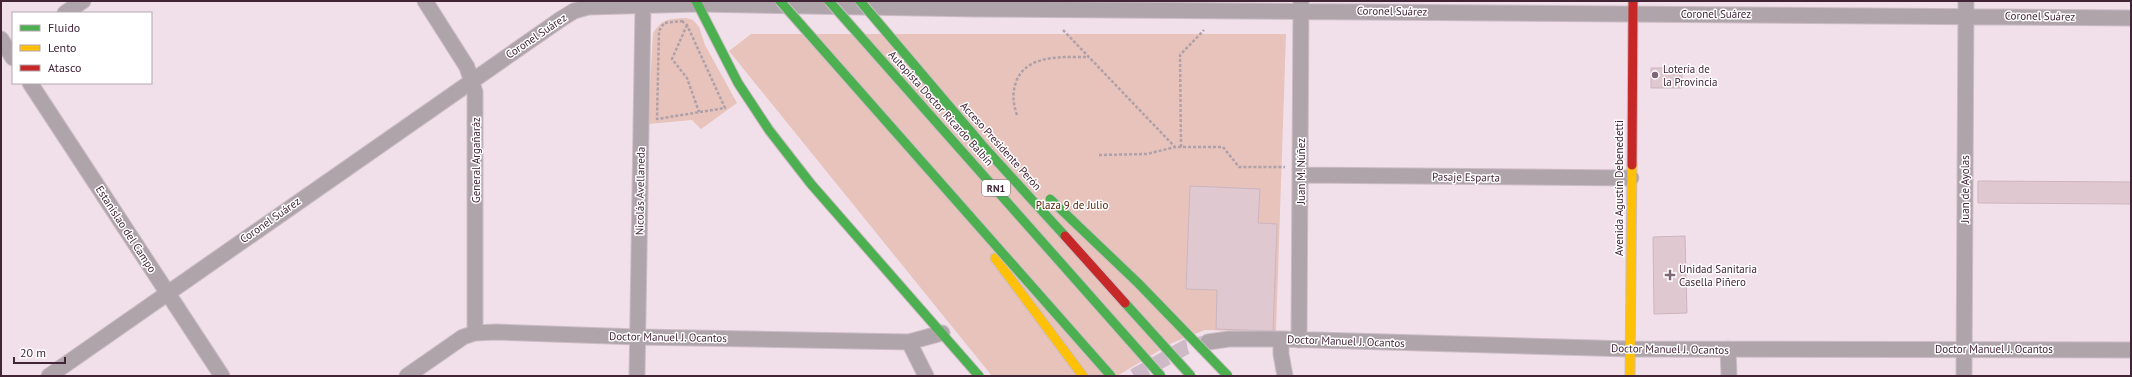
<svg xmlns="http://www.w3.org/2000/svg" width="2132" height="377" viewBox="0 0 2132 377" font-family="'PT Sans',sans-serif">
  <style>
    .green { fill: #e7c3bc }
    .building { fill: #e0c8d1; stroke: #ccb5bd }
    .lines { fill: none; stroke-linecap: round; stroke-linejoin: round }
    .street-tunnel { stroke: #cebac6; stroke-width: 15; stroke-dasharray: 15 8; stroke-linecap: butt }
    .street-casing { stroke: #ccbcc5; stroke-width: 17 }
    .fast-casing { stroke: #ccbcc5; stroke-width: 11 }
    .slow-casing { stroke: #ccbcc5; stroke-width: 11 }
    .jam-casing { stroke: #ccbcc5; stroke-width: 11 }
    .path { stroke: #aea1a9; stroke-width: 2.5; stroke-dasharray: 3 2; stroke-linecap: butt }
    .street { stroke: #b0a4ab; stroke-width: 15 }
    .fast { stroke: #4caf50; stroke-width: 9 }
    .slow { stroke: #ffc107; stroke-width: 9 }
    .jam { stroke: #c62828; stroke-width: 9 }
    .fast-bridge-casing { stroke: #ccbcc5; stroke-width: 11; stroke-linecap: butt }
    .jam-bridge-casing { stroke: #ccbcc5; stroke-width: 11; stroke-linecap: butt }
    .fast-bridge { stroke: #4caf50; stroke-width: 9 }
    .jam-bridge { stroke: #c62828; stroke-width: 9 }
    .poi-dot { fill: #7f6676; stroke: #fff; stroke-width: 1.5 }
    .labels { text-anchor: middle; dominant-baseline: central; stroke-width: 3; stroke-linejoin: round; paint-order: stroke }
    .shield { fill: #fff; stroke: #7b6673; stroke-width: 1 }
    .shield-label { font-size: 10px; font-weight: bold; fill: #422437 }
    .street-label { font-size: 11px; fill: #422437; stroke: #fff }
    .poi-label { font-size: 11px; fill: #422437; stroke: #fff; text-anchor: start }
    .park-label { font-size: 11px; fill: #541c01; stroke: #fff }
  </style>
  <rect width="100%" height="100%" fill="#f1e0ea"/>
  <path class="green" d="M 686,18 L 693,20 L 699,27 L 705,45 L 737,103 L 701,129 L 692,120 L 648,124 L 653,33 C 663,18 669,19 686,18 Z
    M 751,34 L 1286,34 L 1276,332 L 1205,330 L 1172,343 L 1117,376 L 992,376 L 729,51 Z"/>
  <path class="building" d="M 1651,68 L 1682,68 L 1682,88 L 1651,88 Z
    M 1978,181 L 2131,182 L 2131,204 L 1978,203 Z
    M 1190,186 L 1260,189 L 1258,223 L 1277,224 L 1273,331 L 1216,329 L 1217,290 L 1186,289 Z
    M 1685,236 L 1687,313 L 1654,314 L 1653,237 Z"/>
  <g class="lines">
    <path class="street-tunnel" d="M 1134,376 L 1186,347 L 1205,343"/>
    <g class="street-casing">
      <path id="street" d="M 425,1 L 467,67 L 475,92 L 475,333
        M 65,13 L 83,1
        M 1,39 L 13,58
        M 30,83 L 222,376
        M 1301,175 L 1631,178
        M 1281,339 L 1281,354 L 1285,376
        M 1299,340 L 1301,1
        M 909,342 L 926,376
        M 1208,342 L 1229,339 L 1281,339 L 1630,349 L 2131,350
        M 1728,349 L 1729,376
        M 49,376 L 561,19 L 574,11 L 588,7 L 697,4 L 974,9 L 2131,18
        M 407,376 L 463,337 L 475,333 L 496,332 L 638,337 L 909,342 L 942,333
        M 637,376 L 643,5
        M 1964,376 L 1966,1"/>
    </g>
    <g class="fast-casing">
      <path id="fast" d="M 696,1 L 738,83 L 769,130 L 811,184 L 979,376"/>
    </g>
    <g class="slow-casing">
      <path id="slow" d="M 995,258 L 1083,376
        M 1630,376 L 1632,165"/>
    </g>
    <g class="jam-casing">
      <path id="jam" d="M 1632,165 L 1633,1"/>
    </g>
    <path class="path" d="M 682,21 L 687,25 L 725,108 L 657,119 L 659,31 L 664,23 Z
      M 687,25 L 672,59 L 687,78 L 699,112
      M 1063,30 L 1175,147 L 1223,147 L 1239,167 L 1285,167
      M 1017,115 C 1013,103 1012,94 1016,82 C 1026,54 1063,57 1089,57
      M 1181,147 L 1180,55 L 1204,30
      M 1099,155 L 1147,154 L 1175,147"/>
    <use href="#street" class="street"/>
    <use href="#fast" class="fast"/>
    <use href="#slow" class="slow"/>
    <use href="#jam" class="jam"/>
    <g class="fast-bridge-casing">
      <path id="fast-bridge" d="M 780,1 L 1111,376
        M 829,1 L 1161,376
        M 860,1 L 983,146 L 1065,236
        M 1050,199 L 1138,283 L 1228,376
        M 1125,303 L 1191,376"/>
    </g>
    <g class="jam-bridge-casing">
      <path id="jam-bridge" d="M 1065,236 L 1125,303"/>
    </g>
    <use href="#fast-bridge" class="fast-bridge"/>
    <use href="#jam-bridge" class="jam-bridge"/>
  </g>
  <g class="poi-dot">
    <circle cx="1655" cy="75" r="4"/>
    <path d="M1668 269h4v4h4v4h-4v4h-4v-4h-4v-4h4z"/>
  </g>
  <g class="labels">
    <rect class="shield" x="982" y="180" width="28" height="16" rx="3"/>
    <g class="shield-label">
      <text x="996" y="188">RN1</text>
    </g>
    <g class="street-label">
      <text transform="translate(1392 11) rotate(1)">Coronel Suárez</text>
      <text x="1716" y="14">Coronel Suárez</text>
      <text transform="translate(2040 16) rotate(1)">Coronel Suárez</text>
      <text transform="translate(536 36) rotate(-34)">Coronel Suárez</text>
      <text transform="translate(941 108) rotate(48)">Autopista Doctor Ricardo Balbín</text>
      <text transform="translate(1001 146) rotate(48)">Acceso Presidente Perón</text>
      <text transform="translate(476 160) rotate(-90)">General Argañaráz</text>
      <text transform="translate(1301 171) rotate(-90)">Juan M. Núñez</text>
      <text transform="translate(1466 177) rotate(1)">Pasaje Esparta</text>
      <text transform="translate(1619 188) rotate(-90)">Avenida Agustín Debenedetti</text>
      <text transform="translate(1965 189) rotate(-90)">Juan de Ayolas</text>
      <text transform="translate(640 191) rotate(-89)">Nicolás Avellaneda</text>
      <text transform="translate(270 220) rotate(-35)">Coronel Suárez</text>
      <text transform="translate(126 229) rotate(57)">Estanislao del Campo</text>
      <text transform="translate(668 337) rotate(1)">Doctor Manuel J. Ocantos</text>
      <text transform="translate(1346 341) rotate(2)">Doctor Manuel J. Ocantos</text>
      <text transform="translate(1670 349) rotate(1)">Doctor Manuel J. Ocantos</text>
      <text x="1994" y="349">Doctor Manuel J. Ocantos</text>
    </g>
    <g class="poi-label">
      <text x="1663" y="69">Lotería de<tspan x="1663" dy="13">la Provincia</tspan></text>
      <text x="1679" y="269">Unidad Sanitaria<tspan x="1679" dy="13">Casella Piñero</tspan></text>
    </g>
    <g class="park-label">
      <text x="1072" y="205">Plaza 9 de Julio</text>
    </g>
  </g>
  <rect width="2132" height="377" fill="none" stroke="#422437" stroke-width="4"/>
  <rect x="12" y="12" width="140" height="72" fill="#ffffff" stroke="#b3a7af"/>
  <rect x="20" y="25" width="20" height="6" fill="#4caf50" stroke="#b3a7af"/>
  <text x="48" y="32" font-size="12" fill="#422437">Fluido</text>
  <rect x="20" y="45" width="20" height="6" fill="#ffc107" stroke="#b3a7af"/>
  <text x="48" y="52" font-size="12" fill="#422437">Lento</text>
  <rect x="20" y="65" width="20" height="6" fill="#c62828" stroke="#b3a7af"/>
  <text x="48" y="72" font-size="12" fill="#422437">Atasco</text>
  <path d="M14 357v6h51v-6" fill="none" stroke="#422437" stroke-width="2"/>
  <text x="20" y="357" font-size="12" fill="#422437" stroke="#ffffff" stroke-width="3" paint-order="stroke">20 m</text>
</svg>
